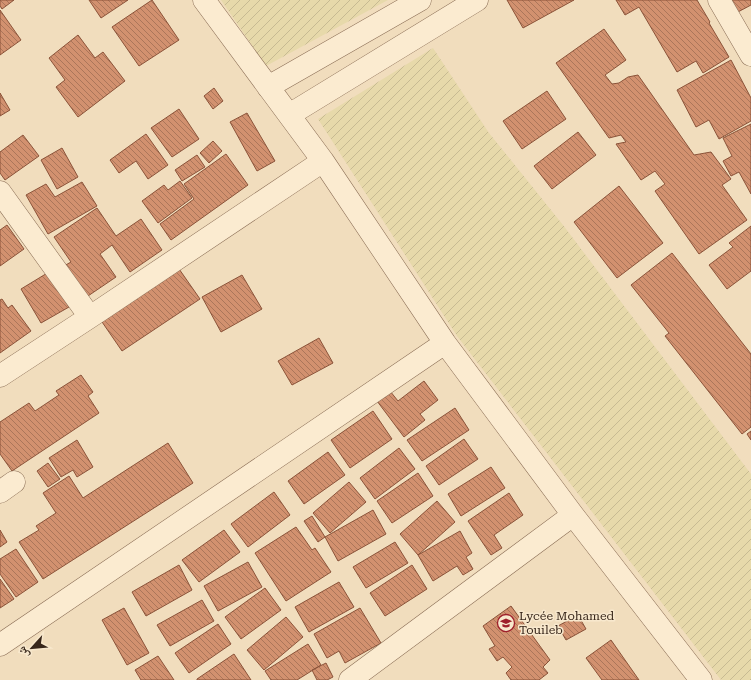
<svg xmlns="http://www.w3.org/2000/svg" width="751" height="680" viewBox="0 0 751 680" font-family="'Roboto Serif','Noto Naskh Arabic',serif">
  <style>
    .farmland { fill: url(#farmland-furrows) }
    .building { fill: url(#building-back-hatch); stroke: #8b5339 }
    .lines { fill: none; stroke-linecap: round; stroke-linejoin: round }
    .street-casing { stroke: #8a6d55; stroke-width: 23 }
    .street { stroke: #fbebd0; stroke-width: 22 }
    .labels { text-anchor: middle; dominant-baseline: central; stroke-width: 3; stroke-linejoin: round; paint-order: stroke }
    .poi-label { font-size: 12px; fill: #38271b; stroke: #f8e8cd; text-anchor: start }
  </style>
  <defs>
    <pattern id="farmland-furrows" width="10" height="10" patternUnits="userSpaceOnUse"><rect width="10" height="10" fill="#e7d9aa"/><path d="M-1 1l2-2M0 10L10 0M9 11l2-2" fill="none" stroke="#c7ba92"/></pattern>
    <pattern id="building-back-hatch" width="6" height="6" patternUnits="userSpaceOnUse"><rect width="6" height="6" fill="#d2916f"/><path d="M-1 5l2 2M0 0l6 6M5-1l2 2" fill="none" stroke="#ab765a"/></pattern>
  </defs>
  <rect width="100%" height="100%" fill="#f1ddbd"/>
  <path class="farmland" d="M 221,0 L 388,0 L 266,66 Z
    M 433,48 L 489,133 L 563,225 L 751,474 L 751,680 L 721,680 L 457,336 L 318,119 Z"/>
  <path class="building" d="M 0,0 L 14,0 L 2,9 L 0,6 Z
    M 89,0 L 128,0 L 101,18 Z
    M 152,0 L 179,40 L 139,66 L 112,27 Z
    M 507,0 L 574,0 L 523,28 Z
    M 616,0 L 697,0 L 710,22 L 709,23 L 729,57 L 703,73 L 696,61 L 677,72 L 639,7 L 625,15 Z
    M 729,0 L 751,0 L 751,5 L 736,13 Z
    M 0,10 L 21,40 L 0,55 Z
    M 604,29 L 626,60 L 605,75 L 612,84 L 619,83 L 628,77 L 638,75 L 694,155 L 711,152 L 731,179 L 722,185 L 747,220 L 699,254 L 655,191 L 665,184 L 655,171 L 641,180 L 616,144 L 626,142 L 621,135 L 609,138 L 556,63 Z
    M 78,35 L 95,58 L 103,52 L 125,81 L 78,117 L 56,87 L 65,80 L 49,58 Z
    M 731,60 L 751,98 L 751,121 L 719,139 L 709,120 L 696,127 L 677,90 Z
    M 214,88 L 223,101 L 213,109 L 204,96 Z
    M 547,91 L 566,119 L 522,149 L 503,121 Z
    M 0,93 L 10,110 L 0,116 Z
    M 179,109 L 199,139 L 172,157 L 151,128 Z
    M 247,113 L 275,161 L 257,171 L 230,122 Z
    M 751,124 L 751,194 L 739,172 L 731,176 L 723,161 L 732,156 L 723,138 Z
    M 578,132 L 596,155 L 552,189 L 534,166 Z
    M 146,134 L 168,165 L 148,179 L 136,161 L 119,173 L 110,160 Z
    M 23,135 L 39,156 L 5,180 L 0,173 L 0,152 Z
    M 213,141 L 222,151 L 209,163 L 200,153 Z
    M 62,148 L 78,177 L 57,189 L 41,160 Z
    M 226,154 L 248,185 L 171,240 L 160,224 L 194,199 L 184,184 Z
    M 197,155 L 205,167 L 182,181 L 175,170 Z
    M 180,181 L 192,198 L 158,223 L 142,201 L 164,185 L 168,190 Z
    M 82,182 L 97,206 L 48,234 L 26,195 L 46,184 L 55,197 Z
    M 619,186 L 663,243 L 617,278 L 574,222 Z
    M 97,208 L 116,236 L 141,219 L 162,250 L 130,272 L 112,245 L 100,254 L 116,277 L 85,298 L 64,266 L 71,262 L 54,237 Z
    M 7,225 L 24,249 L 0,266 L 0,230 Z
    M 751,226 L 751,271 L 727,289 L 709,265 L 733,247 L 729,243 Z
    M 672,253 L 751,354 L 751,427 L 742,434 L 665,336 L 669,333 L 631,285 Z
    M 177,266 L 200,299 L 122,351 L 100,319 Z
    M 49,272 L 69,307 L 41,323 L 21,289 Z
    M 242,275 L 262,309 L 221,332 L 202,297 Z
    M 2,299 L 8,308 L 12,305 L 31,331 L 0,353 L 0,300 Z
    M 319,338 L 333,363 L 292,385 L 278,361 Z
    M 81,375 L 93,392 L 88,396 L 99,413 L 12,471 L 0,454 L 0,422 L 29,403 L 35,411 L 59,395 L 56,391 Z
    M 424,381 L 438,400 L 420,414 L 425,420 L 404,437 L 377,401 L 390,391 L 398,401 Z
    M 455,408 L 469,430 L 422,461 L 407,440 Z
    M 373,411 L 392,439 L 350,468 L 331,440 Z
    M 751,431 L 751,440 L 747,434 Z
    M 464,439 L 478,459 L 439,485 L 426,466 Z
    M 77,440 L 93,467 L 77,477 L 73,470 L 61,477 L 49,458 Z
    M 168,443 L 193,483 L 43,579 L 19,542 L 39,530 L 36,526 L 56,513 L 43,493 L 69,476 L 83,498 Z
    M 399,448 L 415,469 L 375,499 L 360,478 Z
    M 328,452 L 345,475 L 304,504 L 288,481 Z
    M 48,463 L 60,479 L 48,487 L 37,471 Z
    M 491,467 L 505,488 L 461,516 L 448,494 Z
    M 418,473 L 433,496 L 392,523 L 377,501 Z
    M 349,482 L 366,502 L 330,533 L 313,513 Z
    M 274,492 L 290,515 L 248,547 L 231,524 Z
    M 509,493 L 523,515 L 494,535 L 502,548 L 491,555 L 468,521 Z
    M 437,501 L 455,522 L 418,555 L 400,534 Z
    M 373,510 L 386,534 L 338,561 L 325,537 Z
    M 312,516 L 325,537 L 318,542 L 304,521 Z
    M 296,527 L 312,550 L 315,548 L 331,572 L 286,601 L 255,553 Z
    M 0,530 L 7,542 L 0,547 Z
    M 224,530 L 240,552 L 199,582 L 182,560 Z
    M 460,531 L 472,553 L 466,557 L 473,569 L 463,575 L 457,566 L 433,581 L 418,555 Z
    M 395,542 L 408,563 L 366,588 L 353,567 Z
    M 16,549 L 38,582 L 16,597 L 0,574 L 0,559 Z
    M 248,562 L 262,587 L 218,611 L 204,586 Z
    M 179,565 L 192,590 L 146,616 L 132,592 Z
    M 412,565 L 427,589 L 385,616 L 370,593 Z
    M 0,579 L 14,599 L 0,608 Z
    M 339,582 L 354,607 L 309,632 L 295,607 Z
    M 265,588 L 281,610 L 241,639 L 225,617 Z
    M 202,600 L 214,621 L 170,646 L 157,625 Z
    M 511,606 L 550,660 L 543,667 L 548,673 L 539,680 L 511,680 L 506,673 L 512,667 L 503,657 L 497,661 L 489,649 L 495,646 L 483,626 Z
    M 124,608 L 149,653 L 127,665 L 102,620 Z
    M 360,608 L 381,643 L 345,663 L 339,651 L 327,658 L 314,634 Z
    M 578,615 L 586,629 L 566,640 L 558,626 Z
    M 286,617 L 303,637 L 264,670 L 247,650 Z
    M 218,624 L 231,644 L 189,673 L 175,653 Z
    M 611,640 L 639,680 L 602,680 L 586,658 Z
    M 308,644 L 321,665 L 297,680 L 271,680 L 265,671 Z
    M 234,654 L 251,680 L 197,680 L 197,679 Z
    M 158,656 L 174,680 L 141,680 L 135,670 Z
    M 326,663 L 333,677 L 327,680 L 317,680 L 312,670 Z"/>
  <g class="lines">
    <g class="street-casing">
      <path id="street" d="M 204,0 L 323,161 L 445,343 L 573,515 L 701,680
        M 719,0 L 751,55
        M 268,87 L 420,0
        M 289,115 L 477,0
        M 0,192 L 90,317
        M 0,376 L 90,317 L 323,161
        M 0,492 L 14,482
        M 0,645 L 445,343
        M 350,680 L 573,515"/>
    </g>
    <use href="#street" class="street"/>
  </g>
  <defs>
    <g id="school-ring" transform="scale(0.9)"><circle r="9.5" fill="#f8e8cd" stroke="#9e202b" stroke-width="1.5"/><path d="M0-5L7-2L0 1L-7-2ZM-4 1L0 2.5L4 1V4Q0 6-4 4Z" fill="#9e202b"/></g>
  </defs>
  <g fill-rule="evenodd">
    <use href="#school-ring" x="506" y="623"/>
  </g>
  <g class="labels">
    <g class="poi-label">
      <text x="519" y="616">Lycée Mohamed<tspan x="519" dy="14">Touileb</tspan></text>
    </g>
  </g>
  <g transform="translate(32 648) rotate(243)" stroke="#f8e8cd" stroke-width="3" paint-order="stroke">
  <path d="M0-3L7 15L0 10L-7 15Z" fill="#38271b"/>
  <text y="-6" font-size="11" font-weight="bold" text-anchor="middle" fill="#38271b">ش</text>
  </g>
</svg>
